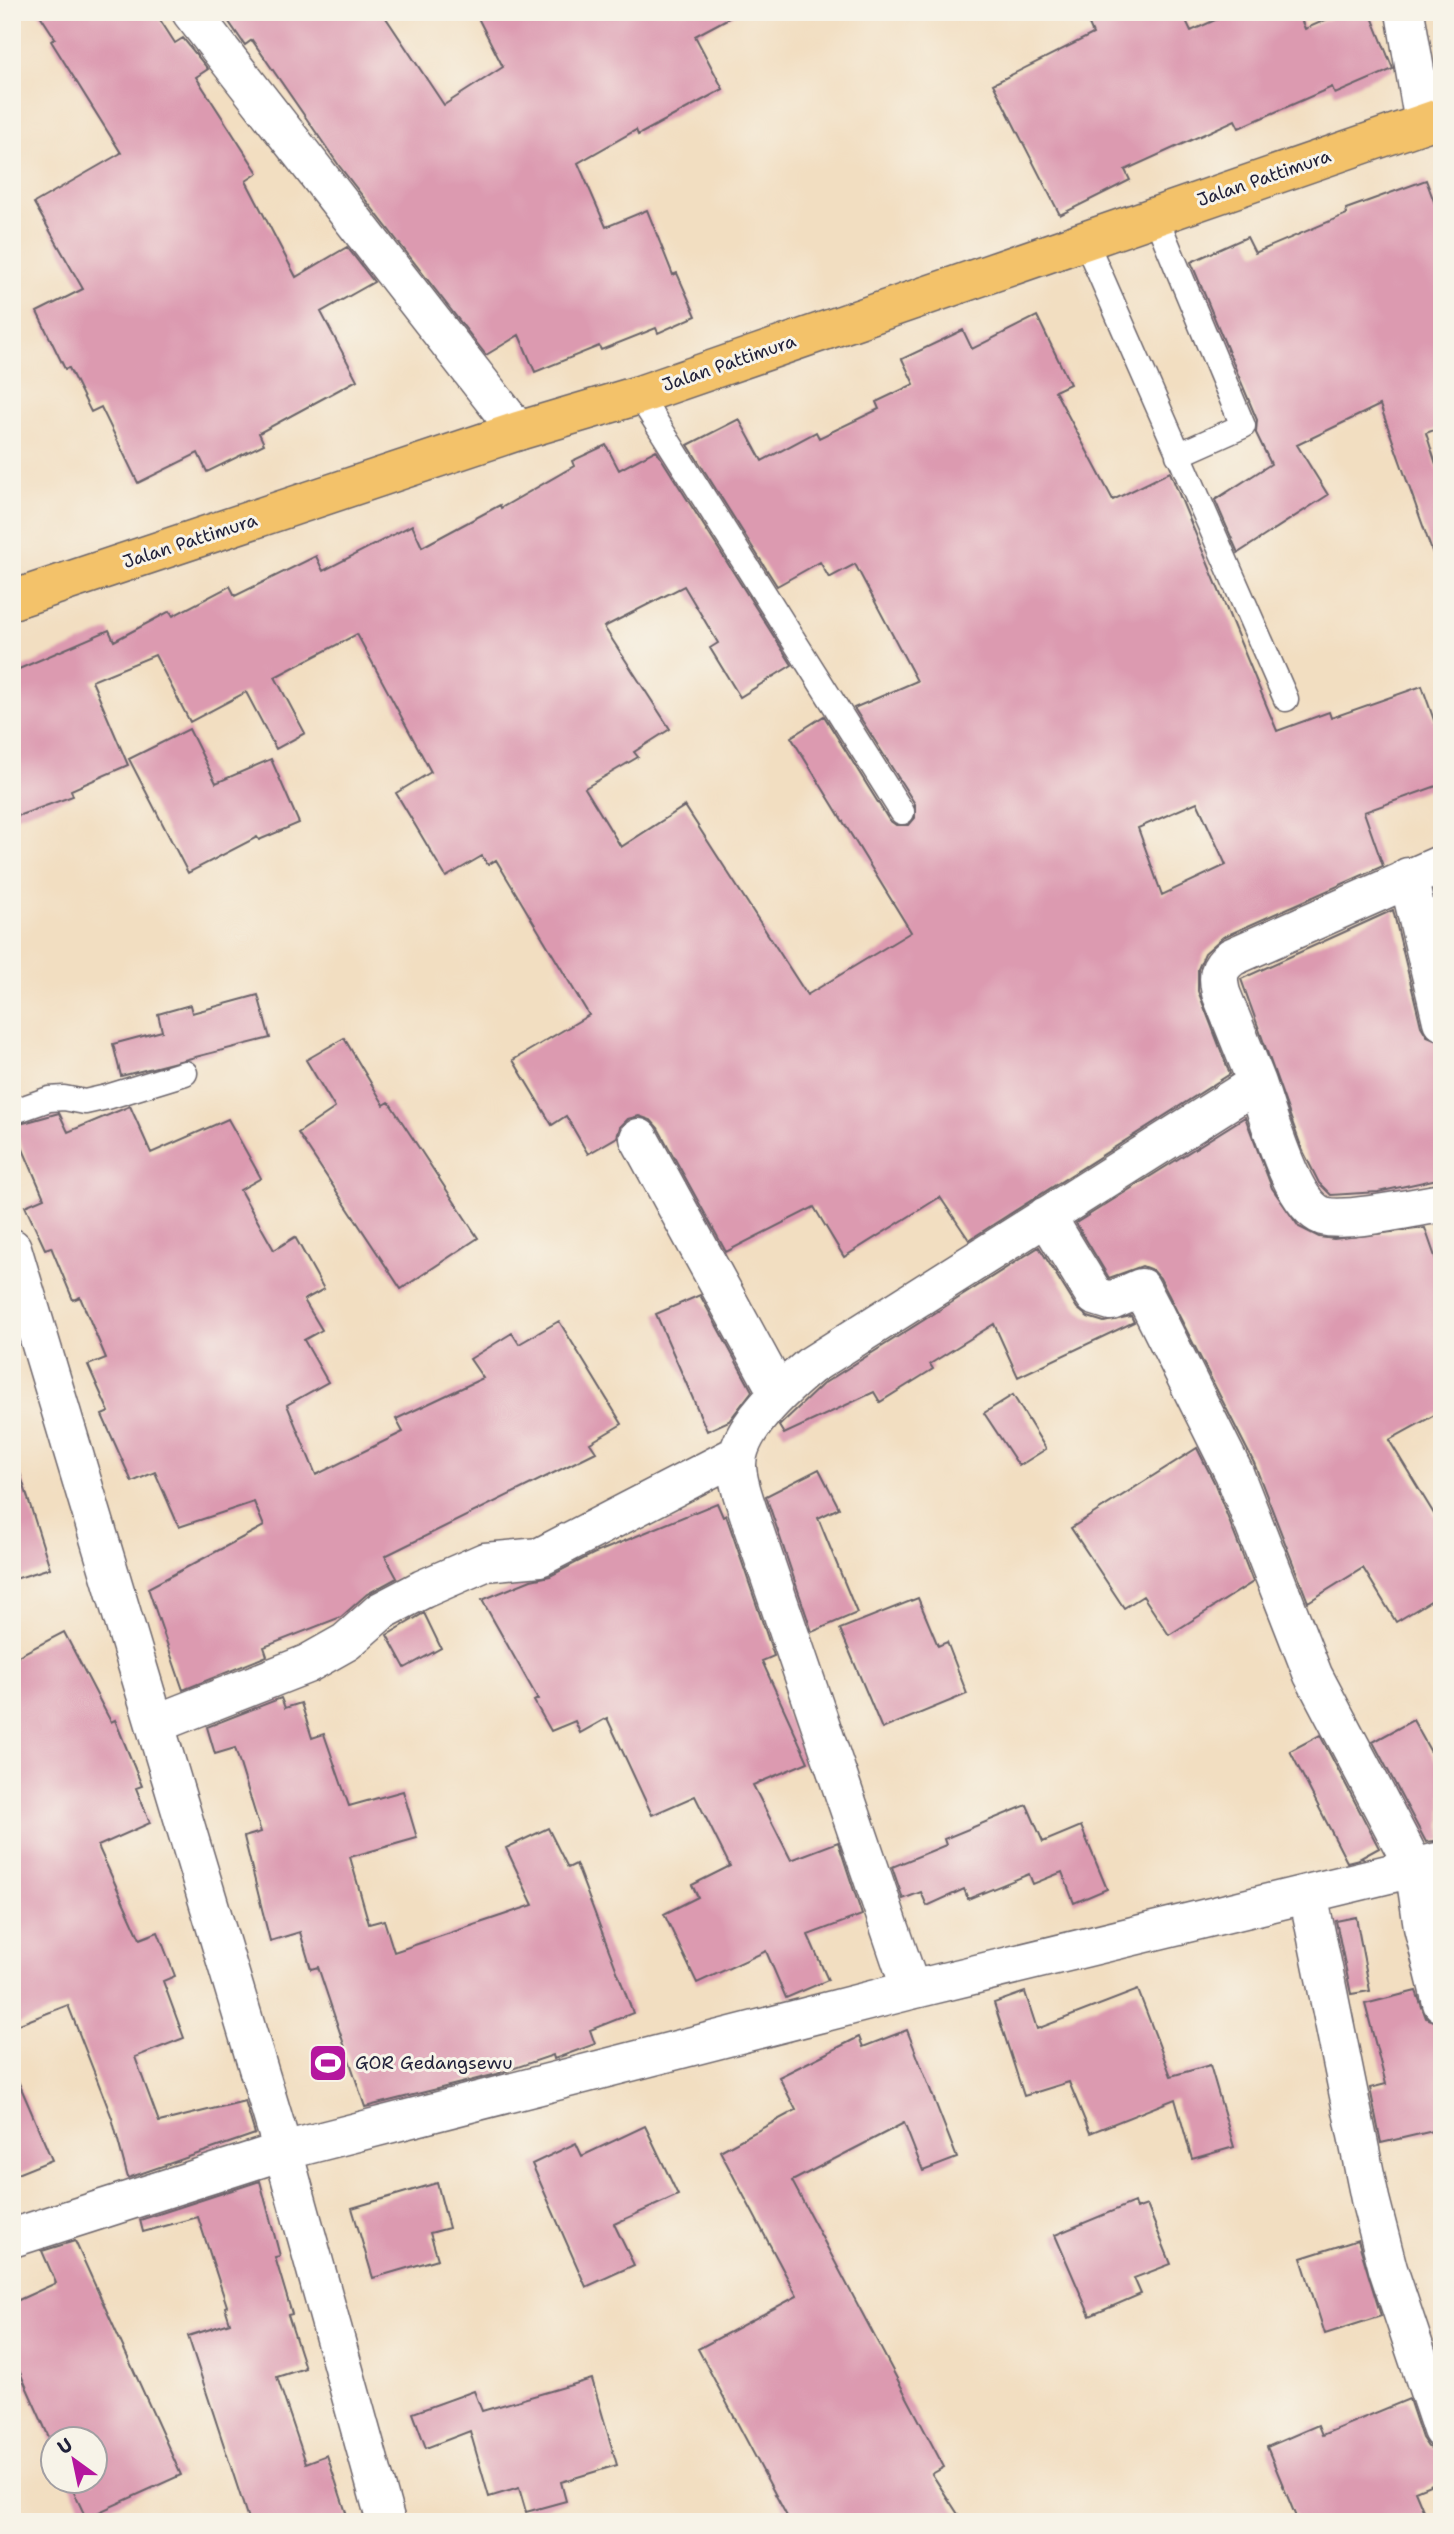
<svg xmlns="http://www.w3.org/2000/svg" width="1454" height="2534" viewBox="0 0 1454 2534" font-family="'Shantell Sans',sans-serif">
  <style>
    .building { fill: #dc9ab0; fill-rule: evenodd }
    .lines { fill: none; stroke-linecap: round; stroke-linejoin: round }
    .service-casing { stroke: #6b646a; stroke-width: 27 }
    .minor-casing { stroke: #6b646a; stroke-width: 41 }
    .trunk-casing { stroke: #6b646a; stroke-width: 41 }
    .service { stroke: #fff; stroke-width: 24 }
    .minor { stroke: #fff; stroke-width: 38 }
    .trunk { stroke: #f3c26a; stroke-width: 38 }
    .labels { text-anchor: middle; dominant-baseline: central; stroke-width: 6; stroke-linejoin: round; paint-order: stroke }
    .street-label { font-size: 18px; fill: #22223b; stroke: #f7f3e8 }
    .poi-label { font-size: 18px; fill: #22223b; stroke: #f7f3e8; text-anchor: start }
  </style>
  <rect width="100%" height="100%" fill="#f7f3e8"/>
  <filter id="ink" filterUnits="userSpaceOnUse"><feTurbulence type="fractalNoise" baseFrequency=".0143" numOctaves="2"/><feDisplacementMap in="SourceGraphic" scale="14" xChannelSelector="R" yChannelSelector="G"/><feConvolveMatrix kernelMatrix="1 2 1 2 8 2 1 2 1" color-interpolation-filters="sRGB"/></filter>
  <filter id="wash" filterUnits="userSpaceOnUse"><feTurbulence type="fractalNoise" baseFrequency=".00686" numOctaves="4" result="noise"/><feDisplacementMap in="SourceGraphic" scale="28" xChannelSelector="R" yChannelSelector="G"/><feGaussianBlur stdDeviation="1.57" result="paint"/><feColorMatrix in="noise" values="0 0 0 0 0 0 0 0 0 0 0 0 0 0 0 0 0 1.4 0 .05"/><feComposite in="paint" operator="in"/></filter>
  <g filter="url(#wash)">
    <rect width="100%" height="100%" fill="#f2dec1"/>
    <g id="blocks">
      <path class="building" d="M 38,12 L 155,12 L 175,43 L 183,38 L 208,69 L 196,77 L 258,173 L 246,181 L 296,277 L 347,247 L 374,282 L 321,312 L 357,380 L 259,433 L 264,444 L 207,472 L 198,453 L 138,483 L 101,407 L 91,412 L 69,368 L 65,369 L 37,312 L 83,289 L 34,203 L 121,153 L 51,41 L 55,38 Z
        M 222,12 L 382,12 L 444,105 L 503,67 L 475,12 L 740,12 L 695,36 L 723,89 L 638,135 L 636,130 L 578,163 L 606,227 L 647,210 L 673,275 L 677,273 L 696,316 L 658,333 L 656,328 L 601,350 L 599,346 L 535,372 L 519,335 L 486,355 L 340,167 L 252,40 L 245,45 Z
        M 1115,12 L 1182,12 L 1191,31 L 1233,12 L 1298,12 L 1305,29 L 1344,12 L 1370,12 L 1393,69 L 1335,94 L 1332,87 L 1239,128 L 1235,120 L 1125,170 L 1130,180 L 1060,215 L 993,84 L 1093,34 L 1089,25 Z
        M 1426,180 L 1442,223 L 1442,427 L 1426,433 L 1442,483 L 1442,551 L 1433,554 L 1380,405 L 1297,445 L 1328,495 L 1238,553 L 1215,500 L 1271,464 L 1256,433 L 1257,420 L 1191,262 L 1247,237 L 1255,253 L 1347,214 L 1346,209 Z
        M 1037,316 L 1070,384 L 1055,391 L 1113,500 L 1170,472 L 1277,731 L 1329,712 L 1331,718 L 1422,686 L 1442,743 L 1442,784 L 1364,812 L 1383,866 L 1223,937 L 1205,953 L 1198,969 L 1198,991 L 1230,1074 L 969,1240 L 940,1197 L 844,1257 L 814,1207 L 726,1252 L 658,1128 L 651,1120 L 639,1116 L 628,1119 L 620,1127 L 617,1137 L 588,1154 L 566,1116 L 552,1125 L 513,1060 L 589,1015 L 496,860 L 488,865 L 482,856 L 446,877 L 396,793 L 431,772 L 357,634 L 275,677 L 305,733 L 276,749 L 246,692 L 190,722 L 155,655 L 92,681 L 128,765 L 71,790 L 73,796 L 12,818 L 12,672 L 109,630 L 114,641 L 170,611 L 173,616 L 230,586 L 235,596 L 316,556 L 323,571 L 412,525 L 422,547 L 500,505 L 501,508 L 574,466 L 572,461 L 606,445 L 619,470 L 656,450 L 792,665 L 740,697 L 710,648 L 718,643 L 684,586 L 604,627 L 670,729 L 634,752 L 638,757 L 585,788 L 621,847 L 685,806 L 807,995 L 911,932 L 791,737 L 824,716 L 889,820 L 896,825 L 909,825 L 915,818 L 915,804 L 854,708 L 917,681 L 855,564 L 829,578 L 820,562 L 777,586 L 688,445 L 739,419 L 762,461 L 816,432 L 819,438 L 879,409 L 876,402 L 914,384 L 902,359 L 963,330 L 972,349 ZM 1197,802 L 1226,865 L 1162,895 L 1138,828 Z
        M 189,729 L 216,783 L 271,759 L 299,823 L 259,840 L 257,837 L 188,873 L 129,759 Z
        M 1393,910 L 1421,1026 L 1427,1036 L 1442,1042 L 1442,1178 L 1378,1192 L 1331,1195 L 1319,1183 L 1302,1149 L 1241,979 Z
        M 258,995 L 270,1038 L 121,1076 L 113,1044 L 162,1031 L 158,1014 L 190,1005 L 192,1013 Z
        M 344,1038 L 384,1105 L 389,1102 L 478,1238 L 401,1289 L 298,1133 L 335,1108 L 306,1060 Z
        M 130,1106 L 151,1153 L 228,1119 L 261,1178 L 240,1190 L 274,1250 L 295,1237 L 324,1289 L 304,1300 L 322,1330 L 304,1340 L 328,1382 L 287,1405 L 316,1475 L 403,1432 L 396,1419 L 483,1378 L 470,1359 L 512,1333 L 519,1344 L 559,1321 L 622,1424 L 590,1443 L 596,1452 L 385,1556 L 397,1578 L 367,1594 L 341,1617 L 264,1647 L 267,1656 L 183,1690 L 148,1588 L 264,1526 L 254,1502 L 179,1527 L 155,1472 L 132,1482 L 102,1415 L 109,1412 L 88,1365 L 106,1358 L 80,1297 L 73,1300 L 51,1247 L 45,1249 L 25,1206 L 44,1198 L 13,1126 L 59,1113 L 68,1132 Z
        M 1245,1117 L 1272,1188 L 1299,1227 L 1319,1237 L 1334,1239 L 1425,1228 L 1442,1277 L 1442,1411 L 1389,1440 L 1442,1527 L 1442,1594 L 1396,1622 L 1363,1568 L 1308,1602 L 1254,1463 L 1160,1278 L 1153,1270 L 1142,1266 L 1109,1278 L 1076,1223 Z
        M 1039,1247 L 1077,1308 L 1088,1317 L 1104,1322 L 1131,1316 L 1134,1322 L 1018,1377 L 994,1324 L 930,1364 L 933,1369 L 880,1402 L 874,1392 L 784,1434 L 779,1426 L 823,1384 Z
        M 700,1295 L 752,1391 L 729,1421 L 707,1431 L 656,1314 Z
        M 1013,1395 L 1046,1449 L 1019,1466 L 984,1413 Z
        M 1197,1448 L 1214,1482 L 1253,1582 L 1169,1635 L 1143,1596 L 1124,1608 L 1071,1528 Z
        M 819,1469 L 839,1508 L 818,1518 L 857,1613 L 812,1632 L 766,1496 Z
        M 20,1473 L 50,1568 L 12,1580 L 12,1474 Z
        M 717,1503 L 723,1517 L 726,1515 L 774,1656 L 762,1661 L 808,1762 L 753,1785 L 791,1860 L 838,1842 L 862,1915 L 808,1935 L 828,1980 L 786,1998 L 766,1951 L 697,1983 L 664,1914 L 698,1897 L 692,1885 L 730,1866 L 695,1796 L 652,1815 L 607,1718 L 580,1733 L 575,1721 L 551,1731 L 534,1701 L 538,1699 L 482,1600 L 531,1580 L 550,1576 L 593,1554 Z
        M 918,1598 L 938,1646 L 947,1642 L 967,1694 L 882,1729 L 840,1629 Z
        M 424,1613 L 441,1648 L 405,1668 L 387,1635 Z
        M 64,1632 L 111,1722 L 115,1720 L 142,1786 L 136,1788 L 150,1823 L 98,1846 L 140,1939 L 158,1932 L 175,1976 L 163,1981 L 184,2038 L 135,2057 L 159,2122 L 245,2101 L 255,2134 L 128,2178 L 112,2118 L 68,2005 L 12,2027 L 12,1659 Z
        M 281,1698 L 285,1708 L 301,1703 L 312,1738 L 324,1734 L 349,1806 L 403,1791 L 417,1838 L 350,1857 L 369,1924 L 384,1920 L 394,1952 L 533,1905 L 506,1848 L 548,1828 L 568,1868 L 576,1864 L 633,2013 L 590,2030 L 595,2044 L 554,2059 L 553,2055 L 497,2074 L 365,2107 L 318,1967 L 311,1969 L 300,1932 L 270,1941 L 244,1837 L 261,1832 L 235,1748 L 215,1754 L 207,1727 Z
        M 1413,1720 L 1442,1772 L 1442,1840 L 1426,1842 L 1373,1742 Z
        M 1320,1735 L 1379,1848 L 1359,1859 L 1347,1862 L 1290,1751 Z
        M 1027,1805 L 1043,1842 L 1081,1826 L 1107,1889 L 1074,1903 L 1062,1872 L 1033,1884 L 1029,1874 L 968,1899 L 964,1889 L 927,1906 L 921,1892 L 903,1899 L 892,1867 L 946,1845 L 944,1839 Z
        M 1356,1917 L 1370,1991 L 1351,1994 L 1336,1921 Z
        M 1138,1990 L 1171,2076 L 1210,2065 L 1234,2147 L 1192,2159 L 1175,2099 L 1090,2133 L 1069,2082 L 1024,2096 L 994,2003 L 1025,1992 L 1037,2029 Z
        M 1416,1991 L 1426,2018 L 1442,2024 L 1442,2129 L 1381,2143 L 1370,2088 L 1386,2084 L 1365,2004 Z
        M 907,2030 L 957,2158 L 923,2171 L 904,2123 L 792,2181 L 944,2467 L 932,2474 L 963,2522 L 790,2522 L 698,2349 L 797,2296 L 720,2151 L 796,2110 L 779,2077 L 859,2037 L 863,2047 Z
        M 12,2067 L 52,2160 L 12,2176 Z
        M 645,2126 L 678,2195 L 614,2224 L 634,2265 L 586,2287 L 532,2164 L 576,2143 L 582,2156 Z
        M 260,2181 L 280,2256 L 275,2257 L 292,2314 L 288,2315 L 305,2368 L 277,2377 L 306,2463 L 327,2455 L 349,2522 L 249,2522 L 188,2336 L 230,2323 L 225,2307 L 227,2306 L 198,2217 L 143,2232 L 140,2220 Z
        M 437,2183 L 449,2228 L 430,2233 L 438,2259 L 373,2278 L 352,2208 Z
        M 1134,2202 L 1136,2209 L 1147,2205 L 1171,2264 L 1134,2278 L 1141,2294 L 1090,2316 L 1055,2235 Z
        M 1358,2240 L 1381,2316 L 1325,2334 L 1301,2258 Z
        M 75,2241 L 181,2475 L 86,2518 L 69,2482 L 94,2482 L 94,2440 L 52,2440 L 52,2444 L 12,2355 L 12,2303 L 56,2283 L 42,2251 Z
        M 592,2379 L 617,2465 L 561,2482 L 566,2501 L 526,2512 L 519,2488 L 489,2497 L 470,2431 L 426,2448 L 413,2413 L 474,2391 L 482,2411 Z
        M 1409,2399 L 1422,2438 L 1428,2447 L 1442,2451 L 1442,2480 L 1415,2491 L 1428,2522 L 1298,2522 L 1267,2447 L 1318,2425 L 1322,2435 Z"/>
    </g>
  </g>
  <g filter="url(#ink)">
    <use href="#blocks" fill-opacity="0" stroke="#6b646a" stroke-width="2"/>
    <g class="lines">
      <g class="service-casing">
        <path id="service" d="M 1155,215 L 1243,426 L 1178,455
          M 1085,240 L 1286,699
          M 639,395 L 902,812
          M 12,1112 L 49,1099 L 64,1098 L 85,1102 L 107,1097 L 185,1073"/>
      </g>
      <g class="minor-casing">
        <path id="minor" d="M 191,12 L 518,431
          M 1405,12 L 1424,123
          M 1408,877 L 1442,1021
          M 1257,1083 C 1268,1114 1291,1205 1323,1216 C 1346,1223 1415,1207 1442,1203
          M 639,1138 L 778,1393
          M 1046,1216 L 1095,1296 L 1111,1301 L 1141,1288 L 1152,1309 L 1234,1473 L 1313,1675 L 1414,1867 L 1423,1927 L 1442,2003
          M 12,1248 L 283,2151 L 386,2522
          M 155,1724 L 307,1664 L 346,1642 L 381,1611 L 423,1589 L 485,1562 L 540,1557 L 737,1455
          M 1308,1894 L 1370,2199 L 1388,2269 L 1442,2430
          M 911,1990 L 752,1524 C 747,1506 737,1484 737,1465 C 737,1429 785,1387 810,1366 L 1257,1083 L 1221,993 C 1217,976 1218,968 1232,957 L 1442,864
          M 12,2238 L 283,2151 L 911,1990 L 1442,1861"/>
      </g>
      <g class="trunk-casing">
        <path id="trunk" d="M 12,600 L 518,431 L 639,395 L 1442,117"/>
      </g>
      <use href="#service" class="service"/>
      <use href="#minor" class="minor"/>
      <use href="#trunk" class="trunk"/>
    </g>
  </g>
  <defs>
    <g id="stadium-square" transform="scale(2.0125)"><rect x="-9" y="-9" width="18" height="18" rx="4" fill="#b5179e" stroke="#f7f3e8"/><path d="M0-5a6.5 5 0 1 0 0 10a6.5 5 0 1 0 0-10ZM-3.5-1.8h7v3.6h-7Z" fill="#fff"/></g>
  </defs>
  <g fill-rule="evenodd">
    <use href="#stadium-square" x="328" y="2063"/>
  </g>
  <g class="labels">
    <g class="street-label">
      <text transform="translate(1264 178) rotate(-19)">Jalan Pattimura</text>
      <text transform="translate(729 363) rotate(-19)">Jalan Pattimura</text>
      <text transform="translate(190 541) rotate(-18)">Jalan Pattimura</text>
    </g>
    <g class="poi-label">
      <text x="355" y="2063">GOR Gedangsewu</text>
    </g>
  </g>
  <rect width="1454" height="2534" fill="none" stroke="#f7f3e8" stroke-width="42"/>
  <g transform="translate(74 2460) rotate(327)"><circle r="33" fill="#f7f3e8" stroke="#a29fa3" stroke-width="2"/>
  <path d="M0-5L12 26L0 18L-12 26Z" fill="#b5179e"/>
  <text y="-10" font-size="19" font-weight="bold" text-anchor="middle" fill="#22223b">U</text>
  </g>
</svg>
